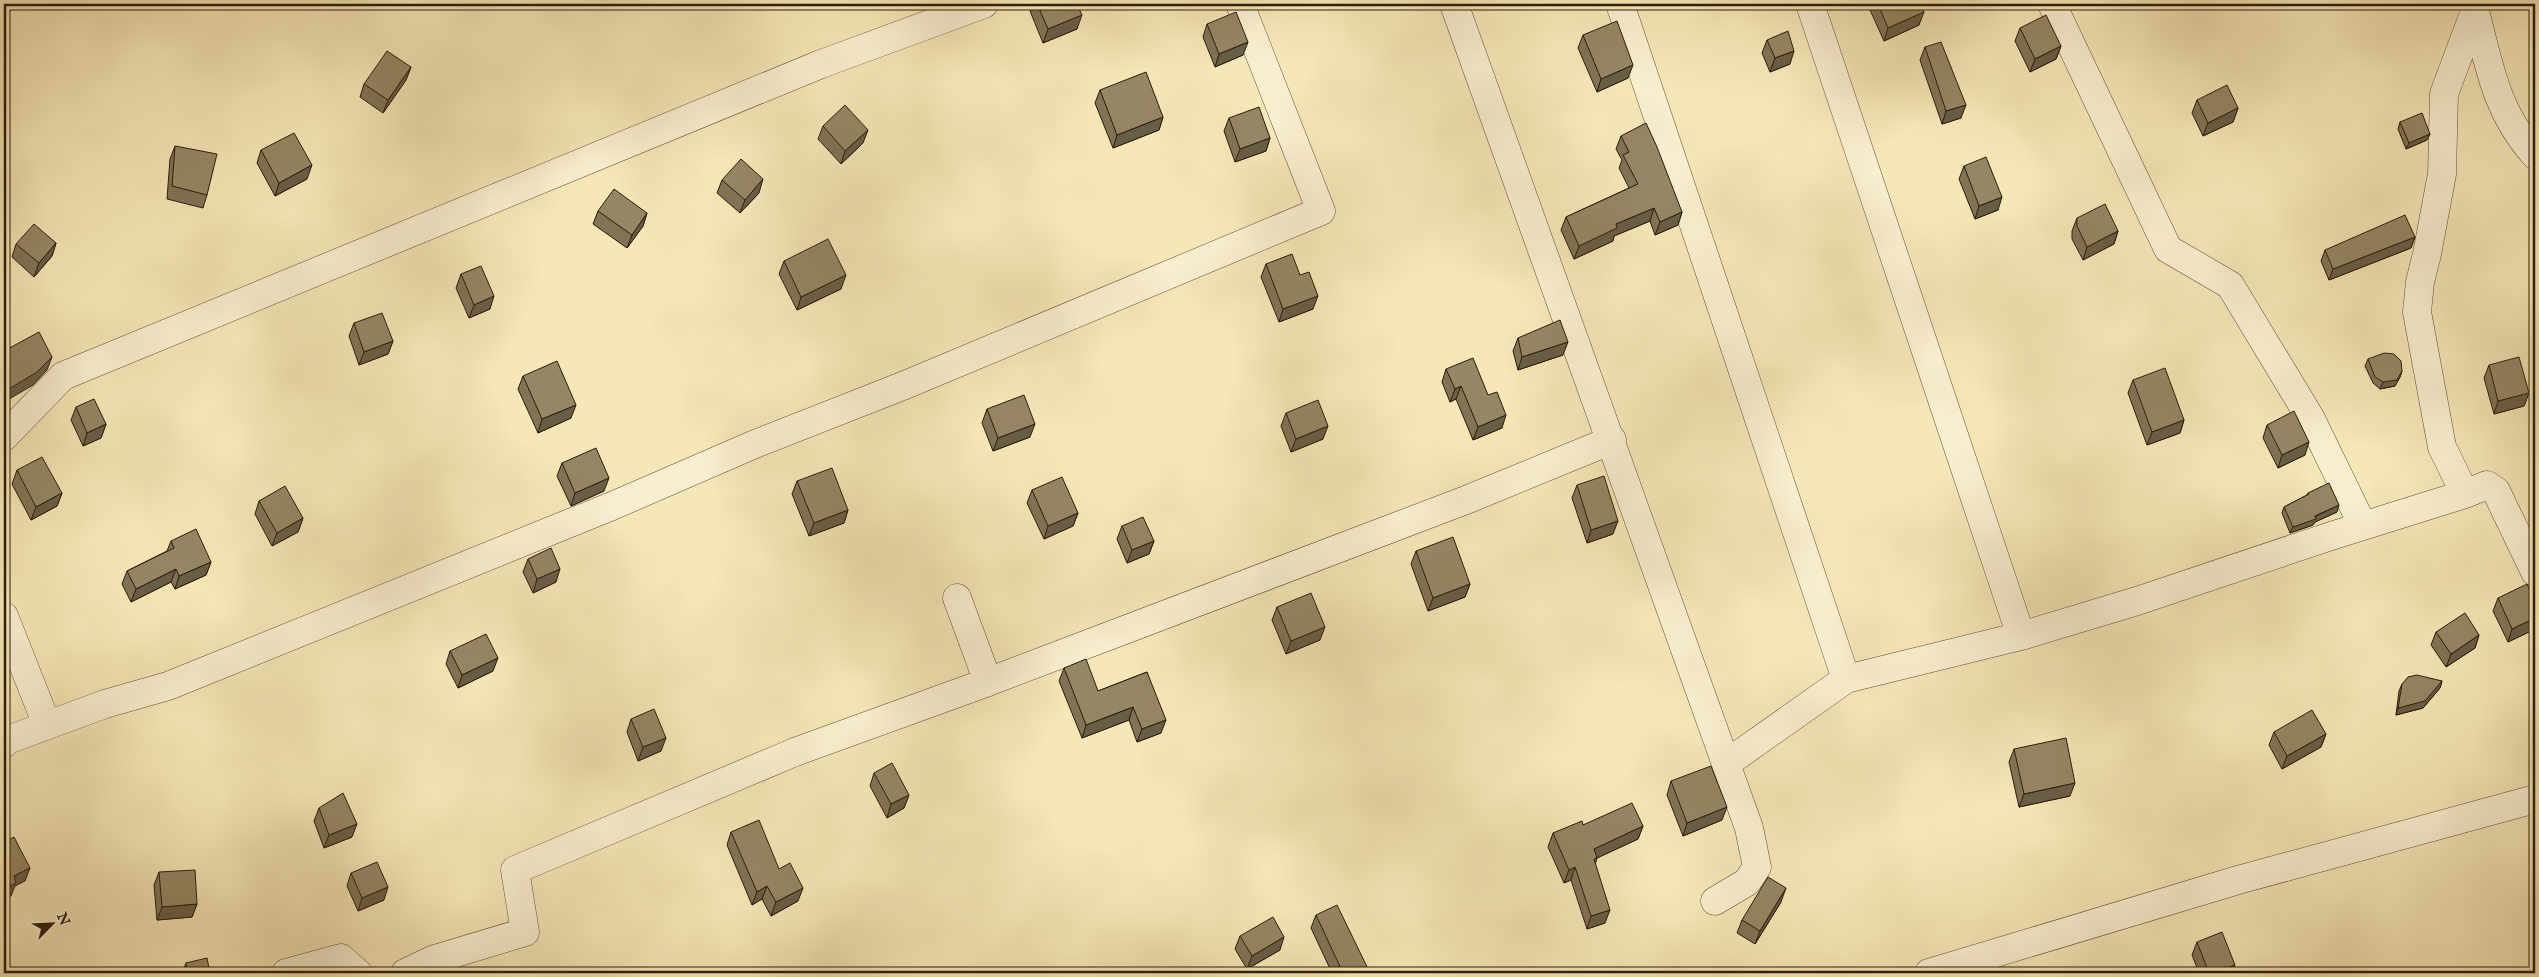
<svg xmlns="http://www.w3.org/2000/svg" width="2539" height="977" viewBox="0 0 2539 977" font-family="'IM FELL English',serif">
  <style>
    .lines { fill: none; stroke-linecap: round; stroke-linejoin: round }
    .minor-casing { stroke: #5e4f36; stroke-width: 29 }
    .minor { stroke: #f9efd0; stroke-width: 28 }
    .wall { fill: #807356; stroke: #2c1c0c }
    .shaded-wall { fill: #685e46; stroke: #2c1c0c }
    .building { fill: #958664; stroke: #2c1c0c }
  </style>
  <rect width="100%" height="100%" fill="#f6e7b6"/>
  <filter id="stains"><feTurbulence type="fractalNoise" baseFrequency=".004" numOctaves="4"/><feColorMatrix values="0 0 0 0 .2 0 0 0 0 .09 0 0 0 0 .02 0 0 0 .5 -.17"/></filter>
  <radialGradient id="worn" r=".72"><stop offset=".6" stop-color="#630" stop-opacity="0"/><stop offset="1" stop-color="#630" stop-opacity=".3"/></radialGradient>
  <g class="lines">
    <g class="minor-casing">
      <path id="minor" d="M 1454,4 L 1749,828 L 1757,867 L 1747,882 L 1715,901
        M 1620,4 L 1846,679
        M 1810,4 L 2021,636
        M 2052,4 L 2168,249 L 2230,285 L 2311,419 L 2363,526
        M 2475,4 L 2475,11 L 2444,94 L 2442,174 L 2427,254 L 2420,282 L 2417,312 L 2442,447 L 2465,494 L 2487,485 L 2496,491 L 2535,572
        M 2475,11 C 2489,65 2496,112 2535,155
        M 4,437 L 63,376 L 821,64 L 984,4
        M 957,598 L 988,682 L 1466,500 L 1612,440
        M 4,616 L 47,725
        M 4,744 L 5,741 L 105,704 L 168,686 L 612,506 L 755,444 L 905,385 L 1321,211 L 1240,4
        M 1727,763 L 1846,679 L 2021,636 L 2137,601 L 2331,536 L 2465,494
        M 286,973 L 341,958 L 358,973
        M 405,973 L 432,960 L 525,932 L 515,870 L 795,752 L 988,682
        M 1929,973 L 2238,880 L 2535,799"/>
    </g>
    <use href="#minor" class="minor"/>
  </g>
  <path class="wall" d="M 739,4 L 765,4 L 740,9 Z
    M 1033,4 L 1077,4 L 1077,29 L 1043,43 L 1030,11 Z
    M 1534,4 L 1549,4 L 1536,9 Z
    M 1872,4 L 1921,4 L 1919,25 L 1884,41 L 1870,10 Z
    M 1207,24 L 1243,55 L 1215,67 L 1203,37 Z
    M 2020,28 L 2061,46 L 2056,59 L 2030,72 L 2015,41 Z
    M 1583,35 L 1628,78 L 1597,92 L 1578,48 Z
    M 1767,40 L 1790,64 L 1770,72 L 1762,53 Z
    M 1925,47 L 1961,118 L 1942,124 L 1920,60 Z
    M 411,67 L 406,80 L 383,113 L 360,97 L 364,84 Z
    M 1100,90 L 1163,117 L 1159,130 L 1113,148 L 1095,103 Z
    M 2197,100 L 2238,108 L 2233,122 L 2203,136 L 2192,113 Z
    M 1229,118 L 1270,138 L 1266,151 L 1235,162 L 1224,131 Z
    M 2400,122 L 2430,134 L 2427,140 L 2406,149 L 2398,129 Z
    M 823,126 L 863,143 L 841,164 L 818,139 Z
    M 1621,136 L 1682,212 L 1678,225 L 1655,235 L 1650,221 L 1614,236 L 1613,241 L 1574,259 L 1561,230 L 1566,217 L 1629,188 L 1619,168 L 1622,160 L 1616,149 Z
    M 175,146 L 207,195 L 203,208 L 167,199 L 170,159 Z
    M 261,150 L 307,179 L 275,196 L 257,163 Z
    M 1964,166 L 1998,210 L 1975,219 L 1959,179 Z
    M 722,180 L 759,193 L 740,213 L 717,193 Z
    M 598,211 L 647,213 L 643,226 L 627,248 L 593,224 Z
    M 2077,218 L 2118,231 L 2114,244 L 2083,260 L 2072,239 L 2072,231 Z
    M 2415,237 L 2411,248 L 2329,280 L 2321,261 L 2325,250 Z
    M 56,243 L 52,256 L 34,277 L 12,257 L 16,244 Z
    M 784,261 L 841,289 L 797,310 L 779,274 Z
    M 1266,264 L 1313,309 L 1279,322 L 1261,277 Z
    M 461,274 L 490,309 L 469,318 L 456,288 Z
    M 354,323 L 393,341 L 388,354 L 359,365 L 349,336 Z
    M 1518,338 L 1563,355 L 1518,370 L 1513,351 Z
    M 2368,359 L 2402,371 L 2400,377 L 2395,386 L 2380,389 L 2373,383 L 2365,366 Z
    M 2489,365 L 2529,393 L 2524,406 L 2494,414 L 2484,378 Z
    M 1446,369 L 1502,428 L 1473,440 L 1456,399 L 1450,402 L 1442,382 Z
    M 523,376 L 571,418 L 538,433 L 518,389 Z
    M 2133,380 L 2184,420 L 2180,433 L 2147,445 L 2128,393 Z
    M 76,407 L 106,424 L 101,438 L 83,446 L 71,420 Z
    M 987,409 L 1030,437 L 993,451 L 982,423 Z
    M 1286,413 L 1323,439 L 1291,452 L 1281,426 Z
    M 2267,425 L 2305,455 L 2278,468 L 2263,438 Z
    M 562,463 L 604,491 L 571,506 L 557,476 Z
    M 17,470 L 62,493 L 57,506 L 31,520 L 12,484 Z
    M 797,481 L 848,510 L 844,523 L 809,536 L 792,494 Z
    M 1577,485 L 1613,534 L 1587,543 L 1572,498 Z
    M 1032,490 L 1078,513 L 1073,526 L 1044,539 L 1027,503 Z
    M 2308,493 L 2337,512 L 2315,522 L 2313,525 L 2290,533 L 2282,513 L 2284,507 L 2307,495 Z
    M 259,501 L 303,518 L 298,532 L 272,546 L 255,514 Z
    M 1122,526 L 1154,541 L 1149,554 L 1127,563 L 1117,539 Z
    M 171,541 L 211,562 L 206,575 L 175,589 L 171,582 L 131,602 L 122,584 L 127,571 L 167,551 Z
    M 1416,551 L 1470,584 L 1465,597 L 1428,611 L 1411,564 Z
    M 528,559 L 556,582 L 533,593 L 523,572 Z
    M 2498,598 L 2535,602 L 2535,629 L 2508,642 L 2493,611 Z
    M 1277,607 L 1320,640 L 1286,654 L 1272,620 Z
    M 2436,632 L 2479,635 L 2475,648 L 2446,667 L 2431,645 Z
    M 450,651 L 493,671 L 458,688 L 446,664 Z
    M 1064,668 L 1098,691 L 1147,672 L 1161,733 L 1137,742 L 1129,720 L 1082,738 L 1059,681 Z
    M 2442,681 L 2440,688 L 2423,708 L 2396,715 L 2399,691 L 2402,684 Z
    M 631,719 L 661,751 L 638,761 L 627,732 Z
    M 2274,732 L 2326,734 L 2321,747 L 2282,769 L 2269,745 Z
    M 2014,749 L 2070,796 L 2019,807 L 2009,762 Z
    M 874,773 L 909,795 L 904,808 L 887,818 L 870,786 Z
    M 1671,781 L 1722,820 L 1683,836 L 1667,795 Z
    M 319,808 L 352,837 L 324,848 L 314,821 Z
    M 1583,825 L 1643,826 L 1638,839 L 1597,858 L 1595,864 L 1605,923 L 1587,929 L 1571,880 L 1564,883 L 1548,847 L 1553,833 Z
    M 731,832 L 779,869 L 798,901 L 771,916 L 762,899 L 752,905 L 727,845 Z
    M 159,872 L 197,904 L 192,917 L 157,920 L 154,885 Z
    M 351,873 L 384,900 L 358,911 L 347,886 Z
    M 1781,902 L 1755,944 L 1737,933 L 1742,920 Z
    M 1316,915 L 1370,973 L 1332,973 L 1311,928 Z
    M 1240,936 L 1280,950 L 1247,969 L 1235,949 Z
    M 2197,942 L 2232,973 L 2199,973 L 2192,955 Z
    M 186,963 L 210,973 L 182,973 Z"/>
  <path class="shaded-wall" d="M 742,4 L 765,4 L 740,9 Z
    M 1538,4 L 1549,4 L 1536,9 Z
    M 1924,12 L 1919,25 L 1884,41 L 1888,28 Z
    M 1082,15 L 1077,29 L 1043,43 L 1048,29 Z
    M 1248,42 L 1243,55 L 1215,67 L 1219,54 Z
    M 2061,46 L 2056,59 L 2030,72 L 2035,59 Z
    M 1794,51 L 1790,64 L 1770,72 L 1775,58 Z
    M 1633,65 L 1628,78 L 1597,92 L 1601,79 Z
    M 411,67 L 406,80 L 383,113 L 388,100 Z
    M 1966,105 L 1961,118 L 1942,124 L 1946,111 Z
    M 2238,108 L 2233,122 L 2203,136 L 2208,123 Z
    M 1163,117 L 1159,130 L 1113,148 L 1117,135 Z
    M 868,130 L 863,143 L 841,164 L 845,151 Z
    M 2430,134 L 2427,140 L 2406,149 L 2409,143 Z
    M 1270,138 L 1266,151 L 1235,162 L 1240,149 Z
    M 312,165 L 307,179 L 275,196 L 279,183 Z
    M 763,179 L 759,193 L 740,213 L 745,200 Z
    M 2002,197 L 1998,210 L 1975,219 L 1979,206 Z
    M 1654,208 L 1650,221 L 1614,236 L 1613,241 L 1574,259 L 1579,246 L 1616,224 Z
    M 1682,212 L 1678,225 L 1655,235 L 1660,222 Z
    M 647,213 L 643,226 L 627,248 L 632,235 Z
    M 2118,231 L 2114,244 L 2083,260 L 2087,247 Z
    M 2415,237 L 2411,248 L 2329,280 L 2333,269 Z
    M 56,243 L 52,256 L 34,277 L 39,263 Z
    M 846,275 L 841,289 L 797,310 L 801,297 Z
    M 494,296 L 490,309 L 469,318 L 474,305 Z
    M 1318,296 L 1313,309 L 1279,322 L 1283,309 Z
    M 393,341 L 388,354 L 359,365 L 364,352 Z
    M 1568,342 L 1563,355 L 1518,370 L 1522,357 Z
    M 52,357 L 47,370 L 33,385 L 4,402 L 4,392 Z
    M 2402,371 L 2400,377 L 2395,386 L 2380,389 L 2383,382 Z
    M 1461,386 L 1456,399 L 1450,402 L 1455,389 Z
    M 2529,393 L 2524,406 L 2494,414 L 2498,401 Z
    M 576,405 L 571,418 L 538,433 L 542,419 Z
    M 1506,415 L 1502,428 L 1473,440 L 1478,427 Z
    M 2184,420 L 2180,433 L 2147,445 L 2152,432 Z
    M 106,424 L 101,438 L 83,446 L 87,433 Z
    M 1035,424 L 1030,437 L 993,451 L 998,438 Z
    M 1328,426 L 1323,439 L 1291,452 L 1296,439 Z
    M 2309,442 L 2305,455 L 2278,468 L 2282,455 Z
    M 609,478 L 604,491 L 571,506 L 575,493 Z
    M 62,493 L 57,506 L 31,520 L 36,507 Z
    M 2339,505 L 2337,512 L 2315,522 L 2313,525 L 2290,533 L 2293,527 Z
    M 848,510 L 844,523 L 809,536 L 814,523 Z
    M 1078,513 L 1073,526 L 1044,539 L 1048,526 Z
    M 303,518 L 298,532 L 272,546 L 277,533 Z
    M 1618,521 L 1613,534 L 1587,543 L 1591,530 Z
    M 1154,541 L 1149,554 L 1127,563 L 1132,550 Z
    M 211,562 L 206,575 L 175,589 L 179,576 Z
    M 176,569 L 171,582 L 131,602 L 136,589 Z
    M 560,569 L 556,582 L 533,593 L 537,579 Z
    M 1470,584 L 1465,597 L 1428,611 L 1433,598 Z
    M 2535,618 L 2535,629 L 2508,642 L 2512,629 Z
    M 1325,627 L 1320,640 L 1286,654 L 1291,641 Z
    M 2479,635 L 2475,648 L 2446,667 L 2451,654 Z
    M 498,658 L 493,671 L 458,688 L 462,675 Z
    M 2442,681 L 2440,688 L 2423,708 L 2396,715 L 2398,708 Z
    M 1133,707 L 1129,720 L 1082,738 L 1086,725 Z
    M 1166,720 L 1161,733 L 1137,742 L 1142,729 Z
    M 2326,734 L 2321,747 L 2282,769 L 2287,756 Z
    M 666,738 L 661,751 L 638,761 L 643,747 Z
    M 2075,783 L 2070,796 L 2019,807 L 2024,794 Z
    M 909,795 L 904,808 L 887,818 L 891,804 Z
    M 1727,807 L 1722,820 L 1683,836 L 1687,823 Z
    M 357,824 L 352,837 L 324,848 L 329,835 Z
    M 1643,826 L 1638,839 L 1597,858 L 1593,871 L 1594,849 Z
    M 1575,867 L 1571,880 L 1564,883 L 1569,870 Z
    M 30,868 L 25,881 L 15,886 L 11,896 L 4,900 L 4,889 L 14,876 Z
    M 767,886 L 762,899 L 752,905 L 757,892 Z
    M 388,887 L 384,900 L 358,911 L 362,898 Z
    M 803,888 L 798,901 L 771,916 L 776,902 Z
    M 1786,888 L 1781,902 L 1755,944 L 1760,931 Z
    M 197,904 L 192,917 L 157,920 L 162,907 Z
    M 1610,910 L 1605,923 L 1587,929 L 1591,916 Z
    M 1284,937 L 1280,950 L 1247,969 L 1252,956 Z
    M 2235,965 L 2232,973 L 2213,973 Z"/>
  <path class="building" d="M 1037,4 L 1077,4 L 1082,15 L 1048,29 Z
    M 1878,4 L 1921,4 L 1924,12 L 1888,28 Z
    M 1236,12 L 1248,42 L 1219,54 L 1207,24 Z
    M 2046,15 L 2061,46 L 2035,59 L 2020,28 Z
    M 1617,21 L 1633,65 L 1601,79 L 1583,35 Z
    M 1788,31 L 1794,51 L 1775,58 L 1767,40 Z
    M 1941,42 L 1966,105 L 1946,111 L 1925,47 Z
    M 387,51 L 411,67 L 388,100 L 364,84 Z
    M 1146,72 L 1163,117 L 1117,135 L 1100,90 Z
    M 2227,85 L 2238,108 L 2208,123 L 2197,100 Z
    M 845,105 L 868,130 L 845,151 L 823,126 Z
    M 1259,107 L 1270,138 L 1240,149 L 1229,118 Z
    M 2422,113 L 2430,134 L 2409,143 L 2400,122 Z
    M 1646,123 L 1657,147 L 1682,212 L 1660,222 L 1654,208 L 1616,224 L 1617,228 L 1579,246 L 1566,217 L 1638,184 L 1623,155 L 1629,152 L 1621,136 Z
    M 294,133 L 312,165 L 279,183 L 261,150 Z
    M 175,146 L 217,154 L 207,195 L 172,186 Z
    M 1986,157 L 2002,197 L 1979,206 L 1964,166 Z
    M 741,159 L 763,179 L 745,200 L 722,180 Z
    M 614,189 L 647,213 L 632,235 L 598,211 Z
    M 2105,204 L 2118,231 L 2087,247 L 2077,226 L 2077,218 Z
    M 2405,215 L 2415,237 L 2333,269 L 2325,250 Z
    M 34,224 L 56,243 L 39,263 L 16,244 Z
    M 828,239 L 846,275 L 801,297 L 784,261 Z
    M 1292,254 L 1300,275 L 1309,272 L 1318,296 L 1283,309 L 1266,264 Z
    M 481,266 L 494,296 L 474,305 L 461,274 Z
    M 382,313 L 393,341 L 364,352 L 354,323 Z
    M 1560,320 L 1568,342 L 1522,357 L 1518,338 Z
    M 39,332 L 52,357 L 37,372 L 4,392 L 4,351 Z
    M 2384,353 L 2394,354 L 2401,361 L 2402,371 L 2397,380 L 2383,382 L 2375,377 L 2368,359 Z
    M 2519,357 L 2529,393 L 2498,401 L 2489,365 Z
    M 1473,358 L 1488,395 L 1497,392 L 1506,415 L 1478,427 L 1461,386 L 1455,389 L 1446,369 Z
    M 557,361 L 576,405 L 542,419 L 523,376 Z
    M 2165,368 L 2184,420 L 2152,432 L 2133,380 Z
    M 1024,395 L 1035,424 L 998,438 L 987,409 Z
    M 94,399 L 106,424 L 87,433 L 76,407 Z
    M 1318,400 L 1328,426 L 1296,439 L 1286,413 Z
    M 2294,411 L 2309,442 L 2282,455 L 2267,425 Z
    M 596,448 L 609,478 L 575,493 L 562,463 Z
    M 42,457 L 62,493 L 36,507 L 17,470 Z
    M 832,468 L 848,510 L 814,523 L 797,481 Z
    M 1604,476 L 1618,521 L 1591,530 L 1577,485 Z
    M 1062,477 L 1078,513 L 1048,526 L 1032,490 Z
    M 2329,483 L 2339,505 L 2315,516 L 2316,519 L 2293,527 L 2284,507 L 2309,494 L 2308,493 Z
    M 285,486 L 303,518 L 277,533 L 259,501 Z
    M 1143,517 L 1154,541 L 1132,550 L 1122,526 Z
    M 196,529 L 211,562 L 179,576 L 176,569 L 136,589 L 127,571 L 174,548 L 171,541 Z
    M 1453,537 L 1470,584 L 1433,598 L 1416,551 Z
    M 551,548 L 560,569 L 537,579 L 528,559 Z
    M 2527,584 L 2535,602 L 2535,618 L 2512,629 L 2498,598 Z
    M 1311,593 L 1325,627 L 1291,641 L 1277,607 Z
    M 2465,613 L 2479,635 L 2451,654 L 2436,632 Z
    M 486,634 L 498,658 L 462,675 L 450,651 Z
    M 1086,659 L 1098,691 L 1147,672 L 1166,720 L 1142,729 L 1133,707 L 1086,725 L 1064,668 Z
    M 2417,675 L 2442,681 L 2425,701 L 2398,708 L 2402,684 L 2408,677 Z
    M 654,709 L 666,738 L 643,747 L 631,719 Z
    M 2312,710 L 2326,734 L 2287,756 L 2274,732 Z
    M 2066,738 L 2075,783 L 2024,794 L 2014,749 Z
    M 892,763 L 909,795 L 891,804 L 874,773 Z
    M 1711,766 L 1727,807 L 1687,823 L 1671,781 Z
    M 343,793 L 357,824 L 329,835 L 319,808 Z
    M 1632,803 L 1643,826 L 1594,849 L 1597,858 L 1594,859 L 1610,910 L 1591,916 L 1575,867 L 1569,870 L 1553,833 L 1582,821 L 1583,825 Z
    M 759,820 L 779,869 L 790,863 L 803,888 L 776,902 L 767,886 L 757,892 L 731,832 Z
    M 14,837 L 30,868 L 14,876 L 16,883 L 4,889 L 4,842 Z
    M 377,862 L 388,887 L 362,898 L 351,873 Z
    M 195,870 L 197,904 L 162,907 L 159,872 Z
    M 1768,877 L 1786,888 L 1760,931 L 1742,920 Z
    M 1337,905 L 1370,973 L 1343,973 L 1316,915 Z
    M 1273,917 L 1284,937 L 1252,956 L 1240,936 Z
    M 2222,932 L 2235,965 L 2213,973 L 2209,973 L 2197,942 Z
    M 207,958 L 210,973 L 188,973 L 186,963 Z"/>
  <rect width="2539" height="977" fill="none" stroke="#f6e7b6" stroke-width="20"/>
  <rect x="5" y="5" width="2529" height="967" fill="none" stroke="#2c1c0c" stroke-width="2.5"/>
  <rect x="10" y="10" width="2519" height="957" fill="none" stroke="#2c1c0c"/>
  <g transform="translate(52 924) rotate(66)" stroke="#f9efd0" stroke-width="4" paint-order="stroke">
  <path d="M0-4L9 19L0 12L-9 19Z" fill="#2c1c0c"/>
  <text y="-8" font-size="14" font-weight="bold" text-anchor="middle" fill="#2c1c0c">N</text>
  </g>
  <rect width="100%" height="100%" filter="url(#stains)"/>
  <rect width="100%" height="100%" fill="url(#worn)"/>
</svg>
